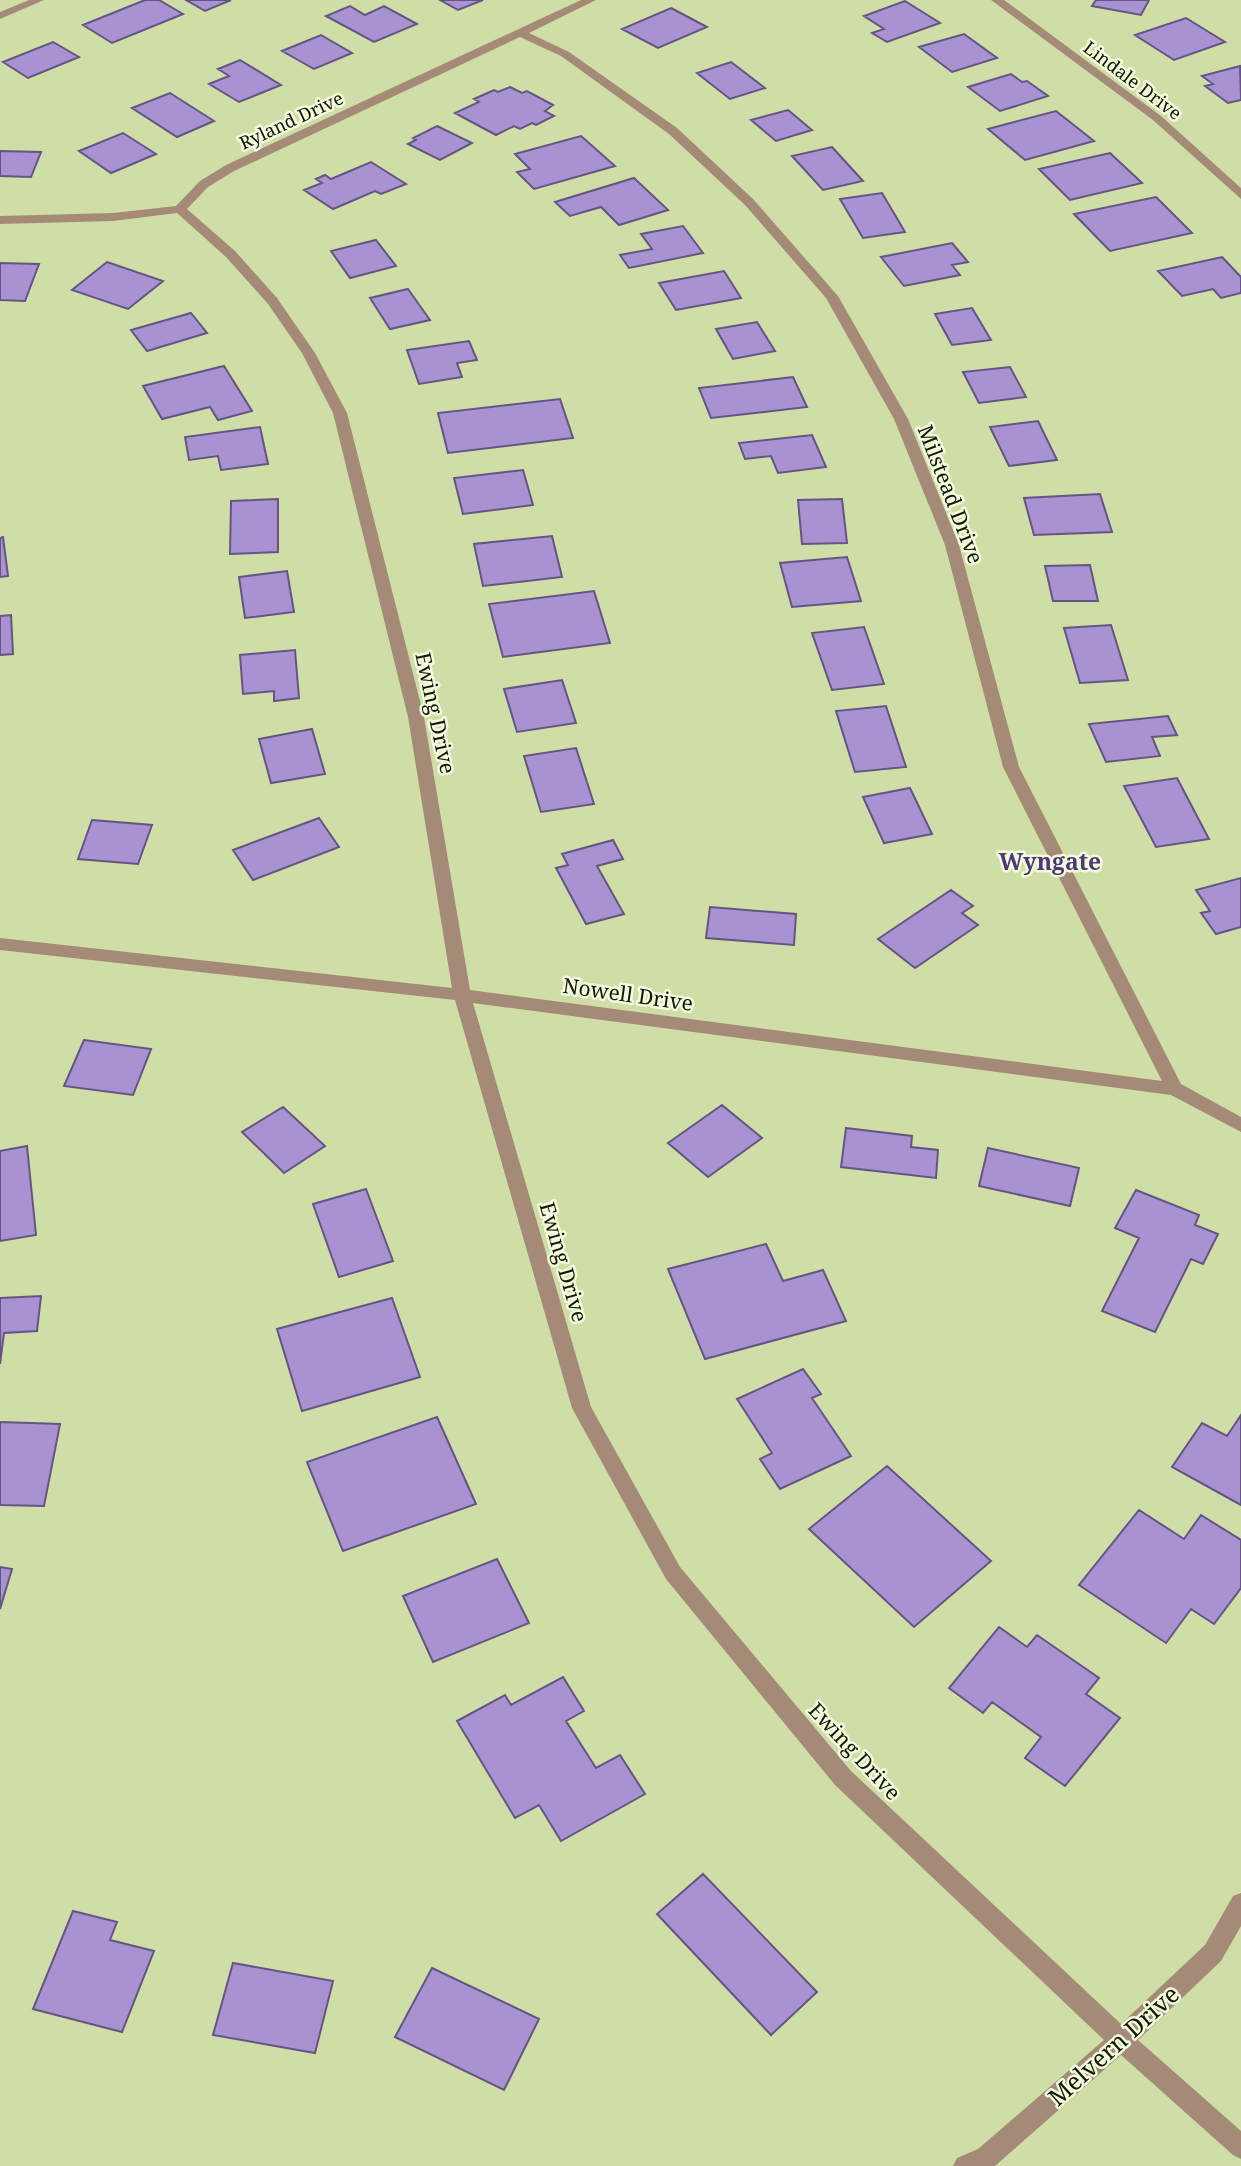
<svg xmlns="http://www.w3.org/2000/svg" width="1241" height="2166" viewBox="0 0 1241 2166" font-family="'Noto Serif',serif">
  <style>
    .building { fill: #a892d2; stroke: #655582; stroke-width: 2 }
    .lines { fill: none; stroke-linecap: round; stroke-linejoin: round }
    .street { fill: #a58b77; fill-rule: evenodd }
    .labels { text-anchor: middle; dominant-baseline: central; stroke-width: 5; stroke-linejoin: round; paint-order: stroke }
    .far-street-label { font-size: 18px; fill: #141805; stroke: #f3fbdf }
    .street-label { font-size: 21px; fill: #141805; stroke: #f3fbdf }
    .neighbourhood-label { font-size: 23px; font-weight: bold; fill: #4f3773; stroke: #f3fbdf }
    .near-street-label { font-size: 24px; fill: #141805; stroke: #f3fbdf }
  </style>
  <rect width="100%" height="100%" fill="#cfdda7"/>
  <path class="building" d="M 145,0 L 159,0 L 183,14 L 112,43 L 83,25 Z
    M 186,0 L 231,0 L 205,11 Z
    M 440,0 L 483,0 L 458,10 Z
    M 1096,0 L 1149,0 L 1141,15 L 1092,6 Z
    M 905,1 L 940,23 L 887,42 L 872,33 L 884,29 L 864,16 Z
    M 350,6 L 365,15 L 384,6 L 417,24 L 374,42 L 326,16 Z
    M 671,8 L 707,27 L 658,48 L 622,29 Z
    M 1186,18 L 1225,42 L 1174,60 L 1135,35 Z
    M 964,34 L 997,58 L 952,72 L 919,47 Z
    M 321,35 L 352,53 L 314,69 L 282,51 Z
    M 53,42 L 79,57 L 28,78 L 3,62 Z
    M 240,60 L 281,85 L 239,102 L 209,84 L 229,76 L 218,69 Z
    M 731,62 L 765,88 L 730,99 L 697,73 Z
    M 1240,66 L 1241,100 L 1228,103 L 1205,86 L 1213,84 L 1202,76 Z
    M 1011,74 L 1022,82 L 1027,81 L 1048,96 L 1000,111 L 968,87 Z
    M 510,87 L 522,93 L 527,91 L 553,105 L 545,111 L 554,116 L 536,125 L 532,123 L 520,129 L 514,126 L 496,135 L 455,113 L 479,102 L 474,99 L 494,90 L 498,92 Z
    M 170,93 L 214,121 L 177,137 L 132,108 Z
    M 788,110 L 812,130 L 776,141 L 751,120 Z
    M 1056,111 L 1094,141 L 1025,160 L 988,129 Z
    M 437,126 L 472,143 L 440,160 L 408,144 L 416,140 L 413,138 Z
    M 123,133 L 156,154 L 111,173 L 79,151 Z
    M 581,136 L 615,166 L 534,189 L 517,172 L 530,169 L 515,154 Z
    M 832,147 L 863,181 L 823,190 L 792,156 Z
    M 0,151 L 41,152 L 31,177 L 0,176 Z
    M 1110,153 L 1142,183 L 1070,200 L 1039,169 Z
    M 371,162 L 406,184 L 381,194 L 375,191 L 333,209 L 304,190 L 322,183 L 316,179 L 325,175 L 331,179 Z
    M 634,178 L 668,210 L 619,225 L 601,207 L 570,216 L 555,202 Z
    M 882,193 L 905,232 L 863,238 L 840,199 Z
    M 1156,197 L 1192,233 L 1110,251 L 1074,214 Z
    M 683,226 L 703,253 L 629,268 L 620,255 L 652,249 L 641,234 Z
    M 376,240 L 396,266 L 350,278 L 331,251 Z
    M 952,243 L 968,262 L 952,265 L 960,275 L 904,286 L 881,257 Z
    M 1222,257 L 1241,277 L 1241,293 L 1221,298 L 1213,289 L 1182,296 L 1158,271 Z
    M 107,262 L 163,281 L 128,309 L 72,290 Z
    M 0,263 L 39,264 L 25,301 L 0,300 Z
    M 724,271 L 741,298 L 676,310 L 659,283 Z
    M 408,289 L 430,320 L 390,329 L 370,298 Z
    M 972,308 L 991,340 L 952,345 L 935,314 Z
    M 191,313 L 207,333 L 147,351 L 131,330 Z
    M 757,322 L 775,351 L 733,359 L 716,329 Z
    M 469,341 L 477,360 L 457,363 L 462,377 L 419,384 L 407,350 Z
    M 224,366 L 252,411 L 218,420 L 210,407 L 162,419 L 143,386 Z
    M 1010,367 L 1026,397 L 979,403 L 963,372 Z
    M 793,377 L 807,407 L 711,418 L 699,388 Z
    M 560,399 L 573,438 L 448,453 L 438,413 Z
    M 1038,421 L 1057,460 L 1009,466 L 990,427 Z
    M 260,427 L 268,464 L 221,470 L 218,456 L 189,460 L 185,437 Z
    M 812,435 L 826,467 L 778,473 L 771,456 L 745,459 L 739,443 Z
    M 523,470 L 533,505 L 463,514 L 454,478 Z
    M 1100,494 L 1112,532 L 1034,535 L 1024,498 Z
    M 278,499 L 278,552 L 230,554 L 231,501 Z
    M 842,499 L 847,543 L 802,544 L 798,500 Z
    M 552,536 L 562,577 L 483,586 L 474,544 Z
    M 3,537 L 8,576 L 0,577 L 0,538 Z
    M 847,557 L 861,601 L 792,607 L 780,563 Z
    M 1090,565 L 1098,601 L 1053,601 L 1045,566 Z
    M 287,571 L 294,612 L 245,618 L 239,577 Z
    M 594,591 L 610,643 L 503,657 L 489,604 Z
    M 11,615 L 13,654 L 0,655 L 0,616 Z
    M 1111,625 L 1128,680 L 1080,683 L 1064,628 Z
    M 864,627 L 884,684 L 832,690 L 812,633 Z
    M 295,650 L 299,698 L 274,701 L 274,691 L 243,694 L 240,655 Z
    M 562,680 L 576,723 L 517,732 L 504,689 Z
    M 886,706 L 906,767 L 855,772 L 836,711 Z
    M 1168,716 L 1177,735 L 1152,737 L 1160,756 L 1106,762 L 1089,724 Z
    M 312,729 L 325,774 L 271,783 L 259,739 Z
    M 576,748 L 594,804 L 541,812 L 524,756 Z
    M 1177,778 L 1209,839 L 1156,847 L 1124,786 Z
    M 910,788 L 932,834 L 884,843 L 863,797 Z
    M 319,818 L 339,847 L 253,880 L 233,850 Z
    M 92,820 L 152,825 L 138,864 L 78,859 Z
    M 613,840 L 623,859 L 597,866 L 624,914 L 586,924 L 556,868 L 568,865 L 562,854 Z
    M 1241,878 L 1241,927 L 1216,934 L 1201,913 L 1210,911 L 1196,890 Z
    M 951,890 L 973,906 L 962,913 L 978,925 L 915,968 L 878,939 Z
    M 710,907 L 796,914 L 794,945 L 706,938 Z
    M 84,1040 L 151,1049 L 133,1095 L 64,1086 Z
    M 722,1105 L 762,1138 L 708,1177 L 668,1143 Z
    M 283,1107 L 325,1146 L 284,1173 L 242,1132 Z
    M 846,1128 L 912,1136 L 911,1147 L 938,1150 L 936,1178 L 841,1167 Z
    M 27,1146 L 36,1235 L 0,1241 L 0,1151 Z
    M 988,1148 L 1079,1168 L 1070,1206 L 979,1186 Z
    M 366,1189 L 393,1261 L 339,1277 L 313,1204 Z
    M 1136,1190 L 1199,1215 L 1195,1225 L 1218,1234 L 1203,1264 L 1191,1259 L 1155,1332 L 1102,1311 L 1139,1238 L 1115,1228 Z
    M 766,1244 L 783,1281 L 823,1270 L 846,1321 L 705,1359 L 668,1269 Z
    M 41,1296 L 37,1331 L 4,1333 L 0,1364 L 0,1298 Z
    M 392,1298 L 420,1377 L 302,1411 L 277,1329 Z
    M 803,1369 L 821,1394 L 812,1398 L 851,1456 L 780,1489 L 760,1459 L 772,1453 L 737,1399 Z
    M 1241,1415 L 1241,1505 L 1172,1467 L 1202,1423 L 1227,1436 Z
    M 437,1417 L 476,1504 L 343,1551 L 307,1462 Z
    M 0,1422 L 60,1424 L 44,1506 L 0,1505 Z
    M 887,1466 L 991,1561 L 914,1627 L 809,1529 Z
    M 1139,1510 L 1184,1539 L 1201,1515 L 1241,1540 L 1241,1588 L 1214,1624 L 1191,1609 L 1166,1643 L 1079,1585 Z
    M 497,1559 L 529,1623 L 433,1662 L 403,1596 Z
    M 0,1567 L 12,1569 L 0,1609 Z
    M 999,1627 L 1027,1647 L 1037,1635 L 1099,1678 L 1086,1694 L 1120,1718 L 1065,1786 L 1025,1758 L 1041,1737 L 992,1702 L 983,1713 L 949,1688 Z
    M 563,1677 L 584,1711 L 566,1721 L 596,1768 L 620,1755 L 645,1794 L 561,1841 L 539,1805 L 515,1818 L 457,1721 L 505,1695 L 511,1705 Z
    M 703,1874 L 817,1992 L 771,2035 L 657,1914 Z
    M 73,1911 L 117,1922 L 110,1940 L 154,1951 L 122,2032 L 33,2009 Z
    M 233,1963 L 333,1981 L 315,2053 L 213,2035 Z
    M 432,1968 L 539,2019 L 504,2090 L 395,2037 Z"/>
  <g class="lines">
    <path class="street" d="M 29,0 L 44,0 L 0,19 L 0,12 Z
      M 581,0 L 596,0 L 529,33 L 569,52 L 677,128 L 753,199 L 838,296 L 908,419 L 959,545 L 1019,767 L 1181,1084 L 1241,1117 L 1241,1132 L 1171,1095 L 473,1003 L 591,1407 L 680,1567 L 851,1771 L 1121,2024 L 1205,1945 L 1233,1896 L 1241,1893 L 1241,1926 L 1221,1961 L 1138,2040 L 1241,2131 L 1241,2159 L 1233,2155 L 1121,2055 L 995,2166 L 953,2166 L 957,2158 L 978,2149 L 1104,2040 L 835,1785 L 666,1579 L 572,1408 L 455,1000 L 0,950 L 0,938 L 452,988 L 408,717 L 333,413 L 302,353 L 268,304 L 226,257 L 177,213 L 113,221 L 0,224 L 0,216 L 113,213 L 176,206 L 200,181 L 226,165 ZM 520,37 L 561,56 L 669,134 L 745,205 L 826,298 L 894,419 L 945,545 L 1003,767 L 1162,1081 L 470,990 L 424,717 L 347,413 L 315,353 L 277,298 L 235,251 L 187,209 L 208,187 L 234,171 Z
      M 991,0 L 1004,0 L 1161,116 L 1241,188 L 1241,199 L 1153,120 Z"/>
  </g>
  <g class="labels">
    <g class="far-street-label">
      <text transform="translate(1133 80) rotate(37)">Lindale Drive</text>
      <text transform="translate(291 120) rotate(-25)">Ryland Drive</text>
    </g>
    <g class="street-label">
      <text transform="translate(951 494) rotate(69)">Milstead Drive</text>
      <text transform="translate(436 713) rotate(78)">Ewing Drive</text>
      <text transform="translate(628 994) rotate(8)">Nowell Drive</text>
      <text transform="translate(564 1262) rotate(74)">Ewing Drive</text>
      <text transform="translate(855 1751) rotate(47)">Ewing Drive</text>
    </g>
    <g class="neighbourhood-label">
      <text x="1050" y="861">Wyngate</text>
    </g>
    <g class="near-street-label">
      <text transform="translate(1113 2045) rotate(-42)">Melvern Drive</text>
    </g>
  </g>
</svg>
